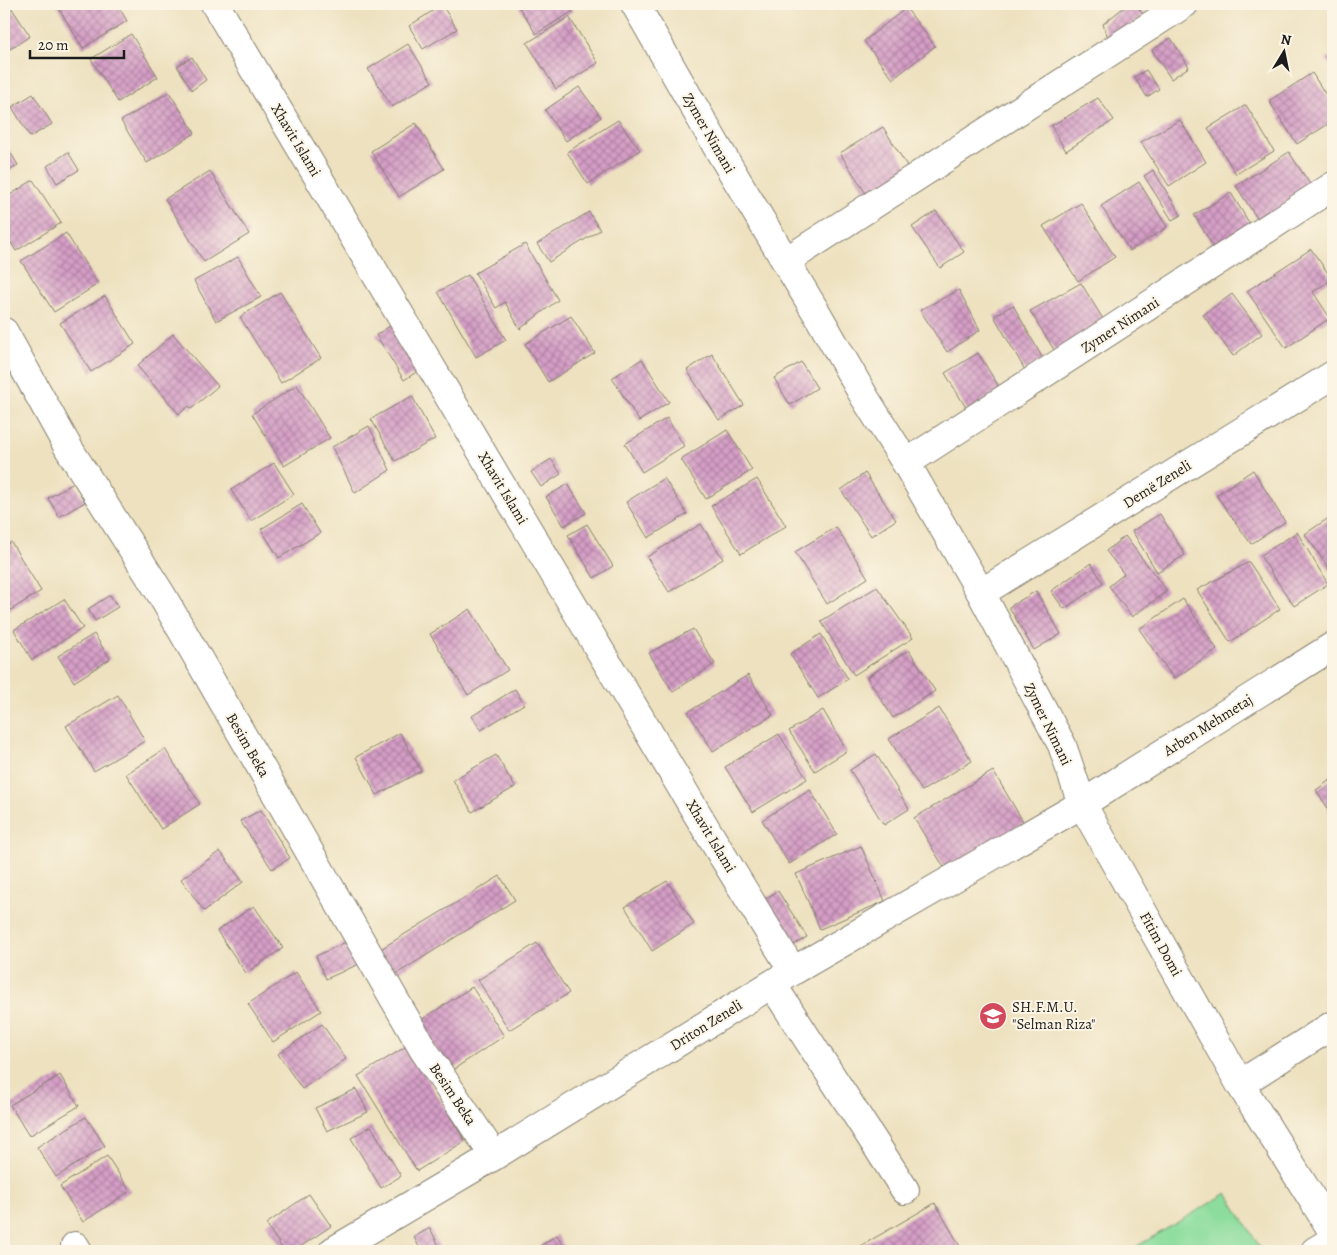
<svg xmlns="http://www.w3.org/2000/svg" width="1337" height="1255" viewBox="0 0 1337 1255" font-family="Alegreya,serif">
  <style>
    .garden { fill: #8cdd9d; stroke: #547c5c }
    .building { fill: url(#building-cross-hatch) }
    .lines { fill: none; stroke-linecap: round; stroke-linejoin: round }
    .street-casing { stroke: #847e6e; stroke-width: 30 }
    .street { stroke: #fff; stroke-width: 28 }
    .labels { text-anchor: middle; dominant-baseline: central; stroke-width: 4; stroke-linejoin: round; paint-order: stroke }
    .street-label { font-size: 15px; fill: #1c1c1c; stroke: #fcf5e5 }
    .poi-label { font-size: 15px; fill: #1c1c1c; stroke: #fcf5e5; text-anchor: start }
  </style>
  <defs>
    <pattern id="building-cross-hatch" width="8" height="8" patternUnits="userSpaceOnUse" patternTransform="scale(1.25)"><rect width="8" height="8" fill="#d59ec6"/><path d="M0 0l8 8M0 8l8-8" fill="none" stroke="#ac80a0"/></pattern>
  </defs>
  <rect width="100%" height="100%" fill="#fcf5e5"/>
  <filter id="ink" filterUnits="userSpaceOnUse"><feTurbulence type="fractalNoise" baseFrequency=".02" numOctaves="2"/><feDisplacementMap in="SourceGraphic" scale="10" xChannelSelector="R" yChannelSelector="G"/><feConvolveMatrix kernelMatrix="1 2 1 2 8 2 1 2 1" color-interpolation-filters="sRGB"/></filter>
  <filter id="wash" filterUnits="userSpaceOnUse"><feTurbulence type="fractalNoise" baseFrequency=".0096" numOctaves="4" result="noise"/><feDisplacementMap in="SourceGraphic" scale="20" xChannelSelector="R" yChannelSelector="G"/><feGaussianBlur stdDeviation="1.12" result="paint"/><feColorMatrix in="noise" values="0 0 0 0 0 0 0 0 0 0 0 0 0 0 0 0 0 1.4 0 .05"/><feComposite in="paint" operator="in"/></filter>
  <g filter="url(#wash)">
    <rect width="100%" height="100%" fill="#ede1bf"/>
    <path class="garden" d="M 1227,1193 L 1262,1251 L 1129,1251 Z"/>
    <g id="blocks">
      <path class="building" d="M 4,4 L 9,4 L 30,36 L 7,51 L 4,45 Z
        M 56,4 L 117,4 L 127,21 L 83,48 Z
        M 517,4 L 568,4 L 573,11 L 536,34 Z
        M 1128,4 L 1135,4 L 1144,15 L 1110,43 L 1103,24 Z
        M 442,5 L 457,29 L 423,49 L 409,26 Z
        M 906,8 L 935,46 L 893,79 L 864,41 Z
        M 569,17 L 598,63 L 556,89 L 527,43 Z
        M 131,34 L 158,77 L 118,102 L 91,59 Z
        M 1171,38 L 1189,67 L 1171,79 L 1152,50 Z
        M 408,44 L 432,82 L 392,107 L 368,69 Z
        M 1333,55 L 1333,70 L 1326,59 Z
        M 192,57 L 206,80 L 192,90 L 177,66 Z
        M 1146,70 L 1159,89 L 1147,97 L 1134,77 Z
        M 1312,73 L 1333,106 L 1333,121 L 1297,144 L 1269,101 Z
        M 579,87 L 601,117 L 566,141 L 545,110 Z
        M 169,92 L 195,133 L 147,163 L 121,121 Z
        M 33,94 L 52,124 L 30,137 L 12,107 Z
        M 1098,98 L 1114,120 L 1066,151 L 1051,126 Z
        M 1246,105 L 1274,151 L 1236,174 L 1208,128 Z
        M 618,120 L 640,150 L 588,184 L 567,152 Z
        M 1180,120 L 1206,162 L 1169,186 L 1141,142 Z
        M 416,123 L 444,169 L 399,197 L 371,151 Z
        M 883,127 L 909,169 L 867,195 L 840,153 Z
        M 4,142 L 18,165 L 4,175 Z
        M 68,152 L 79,170 L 57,183 L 47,166 Z
        M 1289,152 L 1313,189 L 1260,223 L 1236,186 Z
        M 1153,170 L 1181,215 L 1172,220 L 1144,176 Z
        M 210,171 L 249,234 L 204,262 L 165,199 Z
        M 33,180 L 61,223 L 16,251 L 4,231 L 4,199 Z
        M 1139,182 L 1167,227 L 1130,251 L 1101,206 Z
        M 1231,193 L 1253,229 L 1216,251 L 1194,215 Z
        M 1081,203 L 1115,257 L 1078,281 L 1043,226 Z
        M 936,211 L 964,252 L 940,268 L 912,227 Z
        M 589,212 L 600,230 L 549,262 L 537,244 Z
        M 66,233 L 98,284 L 54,312 L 21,261 Z
        M 525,244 L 558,300 L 520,329 L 505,302 L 496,308 L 475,273 Z
        M 1311,249 L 1332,279 L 1313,292 L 1330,318 L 1286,348 L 1247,291 Z
        M 238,257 L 261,297 L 216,321 L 194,281 Z
        M 468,275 L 506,340 L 476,357 L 438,292 Z
        M 1081,283 L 1106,324 L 1056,353 L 1030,311 Z
        M 959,290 L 980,330 L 947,352 L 920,310 Z
        M 280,292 L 321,358 L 281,383 L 240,317 Z
        M 1232,294 L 1262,334 L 1233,356 L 1203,315 Z
        M 105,296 L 135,344 L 91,372 L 60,323 Z
        M 1013,305 L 1043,359 L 1025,370 L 994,316 Z
        M 571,316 L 595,353 L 548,382 L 525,344 Z
        M 393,324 L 421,369 L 404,380 L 376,335 Z
        M 173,334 L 218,386 L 191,409 L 189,406 L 179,414 L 137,366 Z
        M 978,353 L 1001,390 L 968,411 L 945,373 Z
        M 712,354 L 744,405 L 719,420 L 687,370 Z
        M 642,359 L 669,402 L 639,421 L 612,378 Z
        M 801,362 L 817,388 L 790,405 L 774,378 Z
        M 297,385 L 330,438 L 284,466 L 252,414 Z
        M 412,396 L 435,439 L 395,461 L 371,419 Z
        M 667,418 L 684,446 L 642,472 L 625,444 Z
        M 369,426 L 390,470 L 355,493 L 332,447 Z
        M 727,430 L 752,470 L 706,499 L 681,459 Z
        M 551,459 L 561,474 L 541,487 L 531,472 Z
        M 274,463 L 294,494 L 251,521 L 231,490 Z
        M 1253,470 L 1285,522 L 1251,544 L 1216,495 Z
        M 865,473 L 896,520 L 871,536 L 841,490 Z
        M 664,478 L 687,514 L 648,538 L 626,502 Z
        M 757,479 L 786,526 L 741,554 L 711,506 Z
        M 74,483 L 85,502 L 59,517 L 48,498 Z
        M 568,484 L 586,513 L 564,526 L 546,497 Z
        M 302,504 L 320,533 L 279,558 L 261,529 Z
        M 1160,514 L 1185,555 L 1157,572 L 1132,531 Z
        M 1333,515 L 1333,575 L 1305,534 Z
        M 587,524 L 613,566 L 594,578 L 568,535 Z
        M 701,524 L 723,559 L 669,592 L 647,557 Z
        M 836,527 L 868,578 L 827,604 L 795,552 Z
        M 1297,532 L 1328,584 L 1294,606 L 1260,556 Z
        M 1125,536 L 1167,591 L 1132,617 L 1109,586 L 1124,574 L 1106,551 Z
        M 11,542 L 41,591 L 6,613 L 4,610 L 4,546 Z
        M 1249,562 L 1280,609 L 1230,642 L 1197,590 Z
        M 1091,563 L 1103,583 L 1064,609 L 1051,591 Z
        M 877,587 L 913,638 L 854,675 L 821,621 Z
        M 1036,591 L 1061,634 L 1034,650 L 1009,607 Z
        M 110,595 L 118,607 L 95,621 L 88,609 Z
        M 64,599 L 83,628 L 32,660 L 14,630 Z
        M 1183,599 L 1217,649 L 1174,679 L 1139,629 Z
        M 470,609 L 508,670 L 468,695 L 430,634 Z
        M 693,629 L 715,664 L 673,692 L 649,653 Z
        M 94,634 L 110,659 L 74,682 L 58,656 Z
        M 821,634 L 848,679 L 818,698 L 790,654 Z
        M 909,650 L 935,691 L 893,718 L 867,677 Z
        M 748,675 L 773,715 L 713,751 L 688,712 Z
        M 515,689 L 524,704 L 481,730 L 472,716 Z
        M 118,695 L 145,741 L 94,771 L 66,726 Z
        M 939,708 L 972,761 L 922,791 L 889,739 Z
        M 823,710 L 847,751 L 815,771 L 789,731 Z
        M 400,733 L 421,771 L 377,795 L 356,757 Z
        M 779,734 L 807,779 L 753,812 L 725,767 Z
        M 165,749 L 200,804 L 161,829 L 126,774 Z
        M 876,754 L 909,809 L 884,825 L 850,770 Z
        M 496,755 L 515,787 L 472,812 L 453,780 Z
        M 993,771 L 1024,823 L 945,869 L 914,818 Z
        M 1333,778 L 1333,816 L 1316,790 Z
        M 810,790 L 837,834 L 789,864 L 762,820 Z
        M 261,810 L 290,858 L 272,869 L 240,821 Z
        M 861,846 L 885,901 L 820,929 L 796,874 Z
        M 220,851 L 243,882 L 204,911 L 181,879 Z
        M 500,876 L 515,900 L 390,978 L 374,953 Z
        M 667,881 L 694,924 L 652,951 L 625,907 Z
        M 778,891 L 807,937 L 790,947 L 761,901 Z
        M 254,906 L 283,948 L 246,973 L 217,931 Z
        M 348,941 L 359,964 L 326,979 L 316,956 Z
        M 537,943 L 569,993 L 509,1030 L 478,980 Z
        M 296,972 L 321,1011 L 273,1042 L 248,1004 Z
        M 472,987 L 504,1036 L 451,1071 L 418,1022 Z
        M 322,1024 L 346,1059 L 302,1089 L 278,1054 Z
        M 407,1046 L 465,1141 L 417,1171 L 358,1076 Z
        M 60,1075 L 79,1106 L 29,1136 L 10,1105 Z
        M 356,1089 L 368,1112 L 327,1131 L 315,1108 Z
        M 86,1117 L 105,1146 L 56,1177 L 37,1147 Z
        M 371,1126 L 401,1176 L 381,1188 L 351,1138 Z
        M 107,1156 L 130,1191 L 83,1222 L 60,1186 Z
        M 309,1194 L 331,1226 L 294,1251 L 284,1251 L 266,1224 Z
        M 935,1203 L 961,1248 L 956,1251 L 852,1251 Z
        M 430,1228 L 440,1248 L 433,1251 L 421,1251 L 414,1237 Z
        M 557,1235 L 567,1251 L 532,1251 Z"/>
    </g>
  </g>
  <g filter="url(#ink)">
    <use href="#blocks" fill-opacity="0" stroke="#847e6e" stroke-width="1"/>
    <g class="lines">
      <g class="street-casing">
        <path id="street" d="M 215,4 L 708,832 L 793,971
          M 635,4 L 716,145 L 819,317 L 865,398 L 906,463 L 981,593 L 1062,745 L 1082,804 L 1240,1084 L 1333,1232
          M 786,261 L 1184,4
          M 4,332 L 69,449 L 161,594 L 423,1049 L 494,1156
          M 906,463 L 1333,186
          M 981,593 L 1333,375
          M 772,984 L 905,1190
          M 1240,1084 L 1333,1025
          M 75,1246 L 78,1251
          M 333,1251 L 494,1156 L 793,971 L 1082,804 L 1333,646
          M 1315,1251 L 1333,1240"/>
      </g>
      <use href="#street" class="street"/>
    </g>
  </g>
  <defs>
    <g id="school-disc" transform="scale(1.4375)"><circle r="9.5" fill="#d1495b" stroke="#fcf5e5"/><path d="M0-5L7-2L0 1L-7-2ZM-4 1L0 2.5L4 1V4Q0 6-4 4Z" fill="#fff"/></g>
  </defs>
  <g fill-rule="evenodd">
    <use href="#school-disc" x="993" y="1016"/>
  </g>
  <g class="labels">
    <g class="street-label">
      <text transform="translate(709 133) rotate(60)">Zymer Nimani</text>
      <text transform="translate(296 140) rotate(59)">Xhavit Islami</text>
      <text transform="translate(1120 325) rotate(-33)">Zymer Nimani</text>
      <text transform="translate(1157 484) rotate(-32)">Demë Zeneli</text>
      <text transform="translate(503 488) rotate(59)">Xhavit Islami</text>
      <text transform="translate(1048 724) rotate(64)">Zymer Nimani</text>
      <text transform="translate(1208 725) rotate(-32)">Arben Mehmetaj</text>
      <text transform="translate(248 745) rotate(60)">Besim Beka</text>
      <text transform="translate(711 836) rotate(59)">Xhavit Islami</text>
      <text transform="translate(1161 944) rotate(61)">Fitim Domi</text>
      <text transform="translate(706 1025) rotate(-32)">Driton Zeneli</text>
      <text transform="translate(453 1094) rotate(56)">Besim Beka</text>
    </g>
    <g class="poi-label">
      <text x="1012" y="1007">SH.F.M.U.<tspan x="1012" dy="17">"Selman Riza"</tspan></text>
    </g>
  </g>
  <rect width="1337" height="1255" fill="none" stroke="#fcf5e5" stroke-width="20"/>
  <g transform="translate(1284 52) rotate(10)" stroke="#fcf5e5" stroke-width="4" paint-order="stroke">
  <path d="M0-4L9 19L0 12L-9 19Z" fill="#1c1c1c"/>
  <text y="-8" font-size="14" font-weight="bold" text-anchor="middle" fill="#1c1c1c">N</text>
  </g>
  <path d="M30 50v8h94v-8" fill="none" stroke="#1c1c1c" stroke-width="2.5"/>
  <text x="38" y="50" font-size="15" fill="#1c1c1c" stroke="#fcf5e5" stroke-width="4" paint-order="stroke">20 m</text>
</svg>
